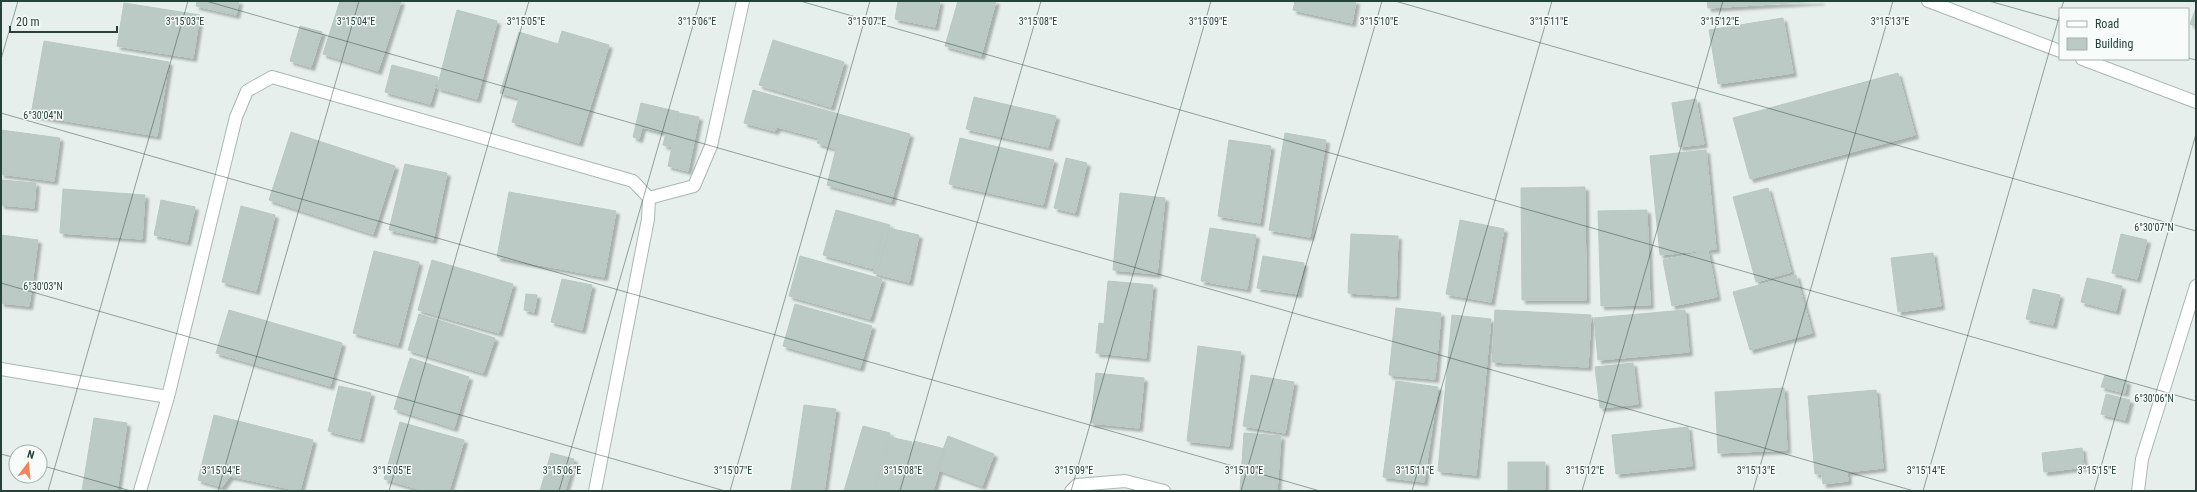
<svg xmlns="http://www.w3.org/2000/svg" width="2197" height="492" viewBox="0 0 2197 492" font-family="'Roboto Condensed',sans-serif">
  <style>
    .building { fill: #bbcac4; stroke: #b8c9c2; filter: url(#shadow) }
    .lines { fill: none; stroke-linecap: round; stroke-linejoin: round }
    .minor-casing { stroke: #a8b8b2; stroke-width: 14 }
    .minor { stroke: #fff; stroke-width: 12 }
    .ticks { fill: none; stroke: #24423a; stroke-width: 1; stroke-opacity: 0.45 }
    .ticks-label { font-size: 10px; text-anchor: middle; fill: #24423a; stroke: #f7fbf9; stroke-width: 3; stroke-linejoin: round; paint-order: stroke }
  </style>
  <defs>
    <filter id="shadow"><feDropShadow dx="3.5" dy="3.5" stdDeviation="1" flood-color="#0004"/></filter>
  </defs>
  <rect width="100%" height="100%" fill="#e6efeb"/>
  <path class="building" d="M 197,1 L 239,1 L 236,15 L 196,6 Z
    M 340,1 L 401,1 L 378,71 L 323,54 Z
    M 898,1 L 940,1 L 935,27 L 895,19 Z
    M 958,1 L 996,1 L 981,56 L 945,46 Z
    M 1295,1 L 1356,1 L 1352,23 L 1293,10 Z
    M 1707,1 L 1821,1 L 1708,8 Z
    M 124,3 L 200,15 L 193,58 L 117,46 Z
    M 2196,8 L 2196,27 L 2190,24 Z
    M 457,10 L 497,21 L 477,99 L 437,88 Z
    M 1783,18 L 1793,73 L 1718,84 L 1709,30 Z
    M 300,26 L 322,32 L 311,67 L 290,61 Z
    M 562,31 L 609,45 L 579,143 L 512,122 L 519,98 L 500,93 L 519,32 L 558,44 Z
    M 773,40 L 844,62 L 831,107 L 759,85 Z
    M 44,41 L 169,62 L 157,136 L 31,115 Z
    M 392,65 L 438,77 L 430,104 L 385,92 Z
    M 1898,73 L 1915,135 L 1750,179 L 1733,118 Z
    M 753,90 L 910,134 L 891,202 L 827,185 L 836,149 L 817,143 L 819,138 L 777,127 L 775,131 L 744,123 Z
    M 974,97 L 1056,116 L 1048,147 L 966,129 Z
    M 1696,99 L 1704,144 L 1679,147 L 1672,103 Z
    M 641,103 L 679,112 L 670,147 L 663,145 L 666,133 L 642,127 L 639,139 L 633,137 Z
    M 679,113 L 699,117 L 688,171 L 668,166 Z
    M 1,130 L 60,138 L 54,181 L 1,174 Z
    M 291,132 L 395,166 L 373,234 L 269,200 Z
    M 1285,133 L 1326,140 L 1310,237 L 1269,230 Z
    M 960,138 L 1054,160 L 1043,205 L 949,184 Z
    M 1229,140 L 1271,146 L 1260,223 L 1218,216 Z
    M 1706,150 L 1716,249 L 1660,255 L 1650,156 Z
    M 1066,158 L 1087,163 L 1075,213 L 1054,208 Z
    M 405,164 L 447,173 L 433,240 L 389,230 Z
    M 1,180 L 36,183 L 34,208 L 1,205 Z
    M 1585,187 L 1586,300 L 1522,300 L 1521,188 Z
    M 1768,188 L 1791,272 L 1756,282 L 1733,197 Z
    M 63,189 L 145,195 L 142,239 L 60,233 Z
    M 509,192 L 616,211 L 604,277 L 497,257 Z
    M 1120,193 L 1165,198 L 1157,274 L 1113,270 Z
    M 161,200 L 195,207 L 187,242 L 154,235 Z
    M 241,206 L 275,215 L 256,291 L 222,282 Z
    M 836,210 L 890,225 L 878,270 L 823,255 Z
    M 1647,210 L 1650,305 L 1601,306 L 1598,211 Z
    M 1460,220 L 1504,229 L 1491,302 L 1446,294 Z
    M 884,227 L 919,235 L 909,282 L 873,273 Z
    M 1210,228 L 1256,235 L 1247,289 L 1201,281 Z
    M 1351,234 L 1398,236 L 1396,296 L 1348,293 Z
    M 2121,234 L 2147,240 L 2137,279 L 2112,273 Z
    M 1,235 L 38,240 L 29,306 L 1,303 Z
    M 374,251 L 419,262 L 398,345 L 353,333 Z
    M 1708,251 L 1717,297 L 1672,306 L 1663,260 Z
    M 1933,253 L 1941,306 L 1898,312 L 1891,258 Z
    M 800,256 L 882,279 L 870,319 L 789,296 Z
    M 1263,256 L 1304,263 L 1298,294 L 1257,288 Z
    M 432,260 L 513,284 L 499,333 L 418,310 Z
    M 1796,275 L 1812,333 L 1750,350 L 1733,292 Z
    M 2087,278 L 2122,286 L 2116,311 L 2081,302 Z
    M 562,279 L 592,285 L 582,330 L 551,322 Z
    M 1108,281 L 1153,285 L 1146,358 L 1096,353 L 1099,323 L 1104,324 Z
    M 2033,289 L 2060,295 L 2053,325 L 2026,319 Z
    M 526,294 L 537,295 L 534,312 L 524,310 Z
    M 795,304 L 872,326 L 860,368 L 783,346 Z
    M 1396,308 L 1441,313 L 1435,379 L 1389,375 Z
    M 229,310 L 342,343 L 330,386 L 216,353 Z
    M 1495,310 L 1591,315 L 1588,367 L 1492,362 Z
    M 1685,310 L 1689,352 L 1598,360 L 1594,318 Z
    M 419,314 L 495,338 L 483,373 L 408,350 Z
    M 1452,315 L 1491,319 L 1476,475 L 1438,471 Z
    M 1198,346 L 1241,352 L 1229,446 L 1187,441 Z
    M 410,358 L 469,377 L 454,428 L 394,409 Z
    M 1633,363 L 1638,404 L 1600,408 L 1595,367 Z
    M 1096,373 L 1144,378 L 1139,428 L 1091,423 Z
    M 1251,375 L 1294,382 L 1285,433 L 1243,426 Z
    M 2105,375 L 2127,381 L 2125,393 L 2101,387 Z
    M 1396,381 L 1438,387 L 1424,482 L 1383,477 Z
    M 339,386 L 371,393 L 360,439 L 328,431 Z
    M 1784,388 L 1787,450 L 1718,453 L 1715,392 Z
    M 1876,390 L 1883,468 L 1847,472 L 1848,481 L 1823,484 L 1822,474 L 1815,474 L 1808,396 Z
    M 2106,394 L 2130,400 L 2125,420 L 2101,414 Z
    M 804,405 L 836,409 L 824,491 L 791,491 Z
    M 214,415 L 313,440 L 300,491 L 230,476 L 222,487 L 198,480 Z
    M 94,418 L 127,423 L 117,491 L 82,491 Z
    M 400,422 L 464,440 L 449,491 L 425,491 L 384,479 Z
    M 863,426 L 890,433 L 873,491 L 844,491 Z
    M 1688,427 L 1692,466 L 1616,474 L 1612,435 Z
    M 1244,433 L 1281,436 L 1277,491 L 1240,491 Z
    M 948,436 L 994,454 L 982,486 L 936,469 Z
    M 890,437 L 912,442 L 898,491 L 875,491 Z
    M 914,441 L 945,449 L 933,491 L 900,491 Z
    M 2082,448 L 2084,467 L 2044,472 L 2042,453 Z
    M 551,453 L 574,459 L 565,491 L 540,491 Z
    M 1508,462 L 1545,462 L 1545,491 L 1508,491 Z"/>
  <g class="lines">
    <g class="minor-casing">
      <path id="minor" d="M 1928,1 L 2060,51
        M 2082,59 L 2196,102
        M 649,198 L 694,186 L 711,146 L 743,1
        M 1,369 L 168,397
        M 140,491 L 168,397 L 236,117 L 247,91 L 272,77 L 633,181 L 649,198 L 648,219 L 595,491
        M 1071,491 L 1077,485 L 1125,481 L 1164,491
        M 2138,491 L 2142,459 L 2196,286"/>
    </g>
    <use href="#minor" class="minor"/>
  </g>
  <path class="ticks" d="M 206,1 L 1914,491M 800,1 L 2196,401M 1395,1 L 2196,231M 1989,1 L 2060,21M 2061,9 L 2064,1M 2188,58 L 2196,60M 1,59 L 18,1M 1,113 L 1320,491M 1,283 L 725,491M 1,454 L 16,458M 40,465 L 131,491M 48,491 L 188,1M 218,491 L 359,1M 389,491 L 529,1M 559,491 L 700,1M 730,491 L 870,1M 900,491 L 1041,1M 1071,491 L 1211,1M 1241,491 L 1382,1M 1412,491 L 1552,1M 1582,491 L 1723,1M 1753,491 L 1893,1M 1923,491 L 2060,14M 2094,491 L 2196,134"/>
  <g class="ticks-label">
    <text x="185" y="25">3°15'03"E</text>
    <text x="356" y="25">3°15'04"E</text>
    <text x="526" y="25">3°15'05"E</text>
    <text x="697" y="25">3°15'06"E</text>
    <text x="867" y="25">3°15'07"E</text>
    <text x="1038" y="25">3°15'08"E</text>
    <text x="1208" y="25">3°15'09"E</text>
    <text x="1379" y="25">3°15'10"E</text>
    <text x="1549" y="25">3°15'11"E</text>
    <text x="1720" y="25">3°15'12"E</text>
    <text x="1890" y="25">3°15'13"E</text>
    <text x="43" y="119">6°30'04"N</text>
    <text x="2154" y="231">6°30'07"N</text>
    <text x="43" y="290">6°30'03"N</text>
    <text x="2154" y="402">6°30'06"N</text>
    <text x="221" y="474">3°15'04"E</text>
    <text x="392" y="474">3°15'05"E</text>
    <text x="562" y="474">3°15'06"E</text>
    <text x="733" y="474">3°15'07"E</text>
    <text x="903" y="474">3°15'08"E</text>
    <text x="1244" y="474">3°15'10"E</text>
    <text x="1926" y="474">3°15'14"E</text>
    <text x="1074" y="474">3°15'09"E</text>
    <text x="1415" y="474">3°15'11"E</text>
    <text x="1585" y="474">3°15'12"E</text>
    <text x="1756" y="474">3°15'13"E</text>
    <text x="2097" y="474">3°15'15"E</text>
  </g>
  <rect width="2197" height="492" fill="none" stroke="#24423a" stroke-width="4"/>
  <rect x="2059" y="8" width="130" height="52" fill="#f7fbf9" stroke="#a3b1ad"/>
  <rect x="2067" y="21" width="20" height="6" fill="#ffffff" stroke="#a3b1ad"/>
  <text x="2095" y="28" font-size="12" fill="#24423a">Road</text>
  <rect x="2067" y="38" width="20" height="12" fill="#bbcac4" stroke="#a3b1ad"/>
  <text x="2095" y="48" font-size="12" fill="#24423a">Building</text>
  <g transform="translate(28 464) rotate(16)"><circle r="19" fill="#f7fbf9" stroke="#a3b1ad"/>
  <path d="M0-3L7 15L0 10L-7 15Z" fill="#f4845f"/>
  <text y="-6" font-size="11" font-weight="bold" text-anchor="middle" fill="#24423a">N</text>
  </g>
  <path d="M10 26v6h107v-6" fill="none" stroke="#24423a" stroke-width="2"/>
  <text x="16" y="26" font-size="12" fill="#24423a" stroke="#f7fbf9" stroke-width="3" paint-order="stroke">20 m</text>
</svg>
